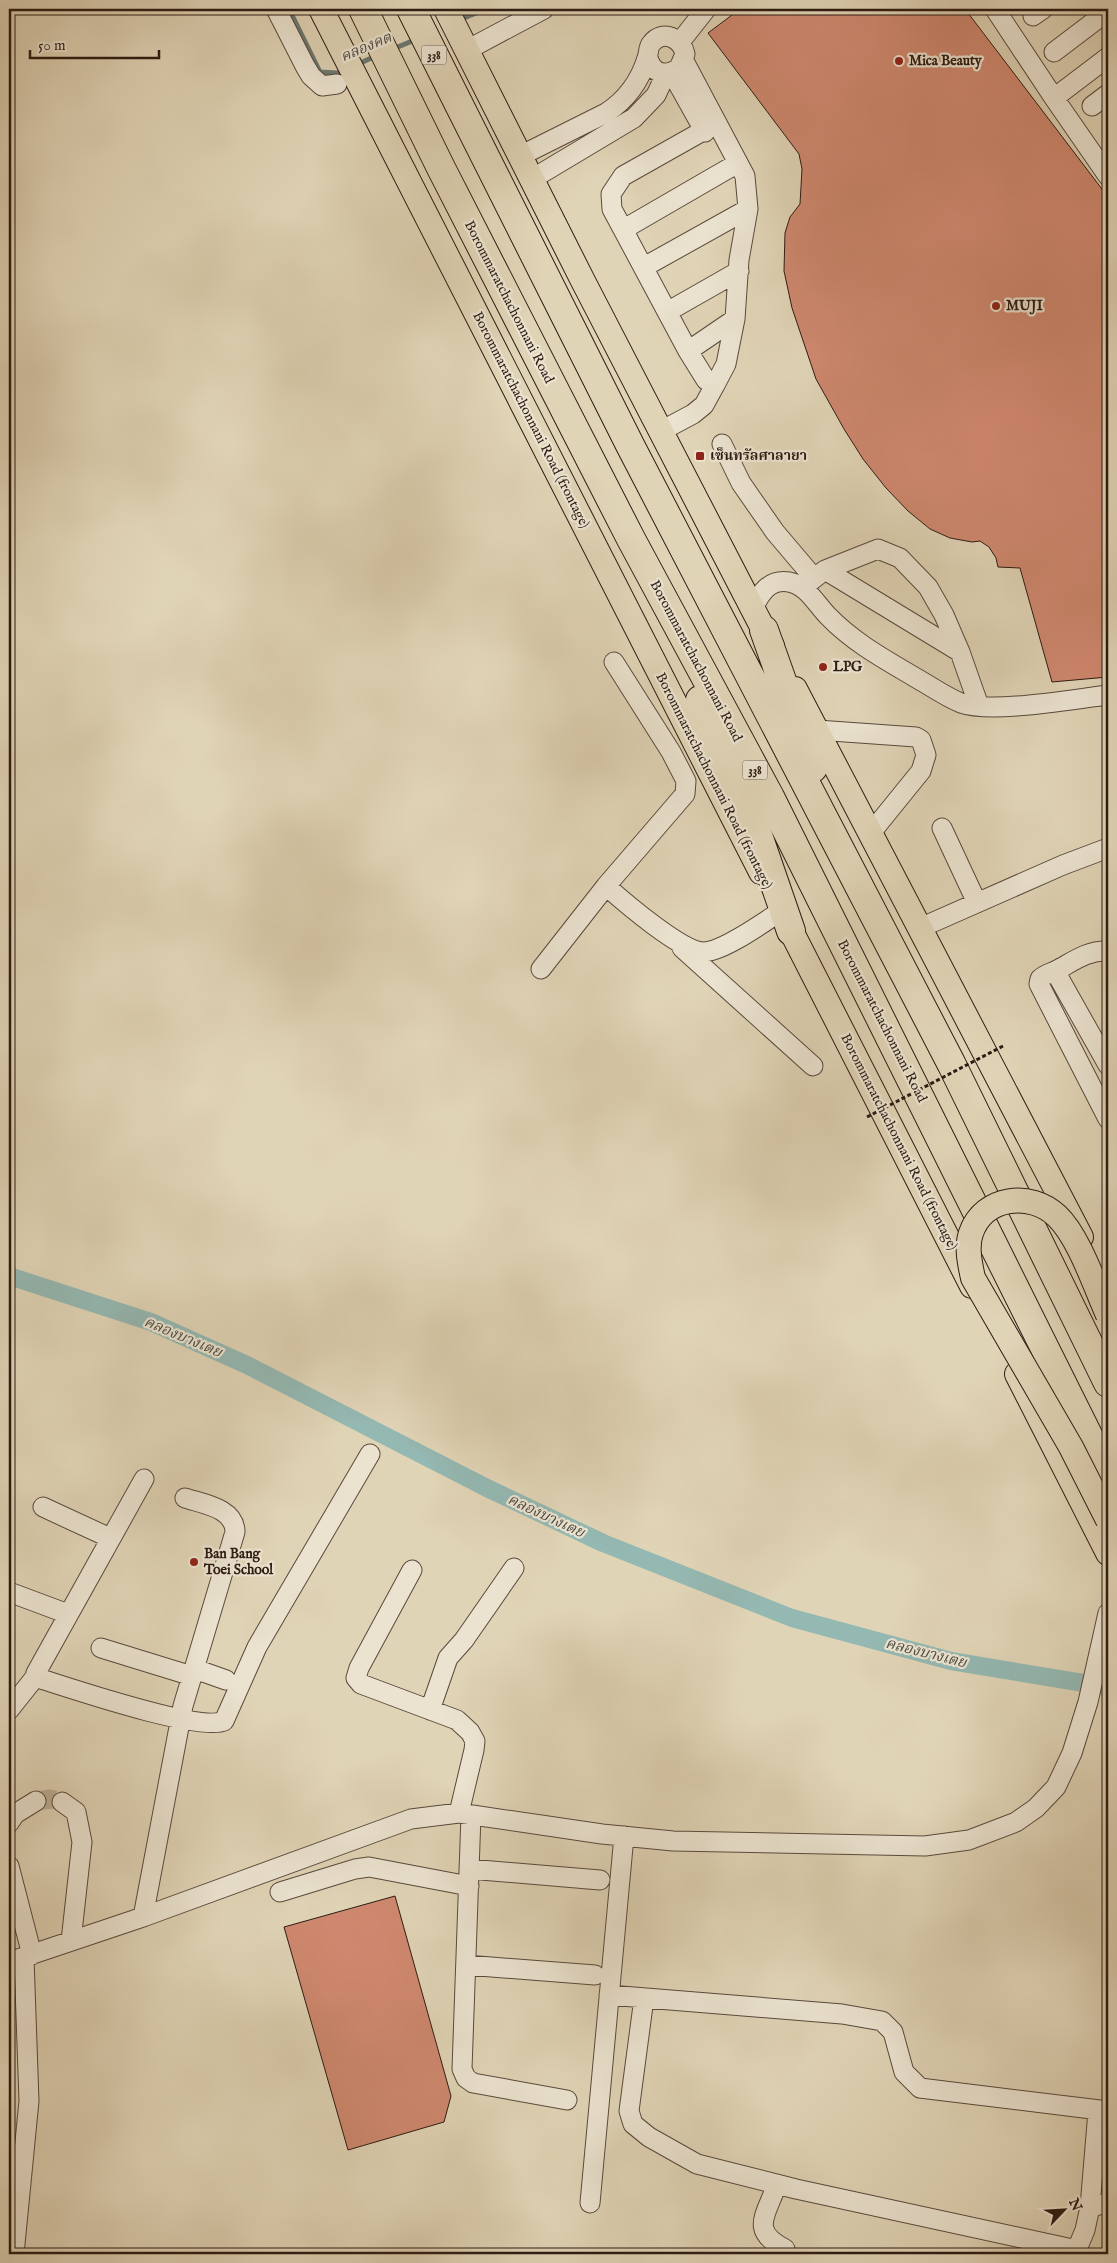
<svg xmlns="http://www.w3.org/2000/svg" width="1117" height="2263" viewBox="0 0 1117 2263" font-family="'IM FELL English','Noto Serif Thai',serif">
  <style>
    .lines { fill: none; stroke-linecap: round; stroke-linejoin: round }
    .stream { stroke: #6a7972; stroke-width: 5 }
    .canal { stroke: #94b8b2; stroke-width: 18 }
    .building { fill: #cf886f; stroke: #2c1b13 }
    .minor-tunnel { stroke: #bcaf95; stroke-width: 19; stroke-dasharray: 19 9; stroke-linecap: butt }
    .minor-casing { stroke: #59493c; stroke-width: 21 }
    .major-casing { stroke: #2c1b13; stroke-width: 26 }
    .highway-casing { stroke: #2c1b13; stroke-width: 30 }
    .minor { stroke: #ebe3d0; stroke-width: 19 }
    .major { stroke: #e0d4b6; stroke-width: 24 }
    .highway { stroke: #e0d4b6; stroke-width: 28 }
    .major-bridge-casing { stroke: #2c1b13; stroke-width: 26; stroke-linecap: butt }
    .path-bridge { stroke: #2c1b13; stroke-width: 3; stroke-dasharray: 4 2.5; stroke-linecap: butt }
    .major-bridge { stroke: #e0d4b6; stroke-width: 24 }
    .poi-dot { fill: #8f2418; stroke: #ebe3d0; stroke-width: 2 }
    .labels { text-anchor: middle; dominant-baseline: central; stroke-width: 4.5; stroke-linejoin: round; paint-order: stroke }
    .shield { fill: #ebe3d0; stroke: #65574c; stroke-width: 1 }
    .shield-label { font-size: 12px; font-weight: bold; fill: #2c1b13 }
    .poi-label { font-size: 14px; font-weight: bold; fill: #2c1b13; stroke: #ebe3d0; text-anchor: start }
    .street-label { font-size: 14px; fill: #2c1b13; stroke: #ebe3d0 }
    .water-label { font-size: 15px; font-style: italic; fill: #4b4a43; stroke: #ebe3d0 }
  </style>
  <rect width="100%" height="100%" fill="#e0d4b6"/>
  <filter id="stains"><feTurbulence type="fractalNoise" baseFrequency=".004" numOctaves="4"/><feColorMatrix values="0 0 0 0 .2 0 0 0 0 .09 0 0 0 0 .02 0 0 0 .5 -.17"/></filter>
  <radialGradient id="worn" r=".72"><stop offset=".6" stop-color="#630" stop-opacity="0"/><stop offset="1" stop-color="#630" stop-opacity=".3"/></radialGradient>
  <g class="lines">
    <path class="stream" d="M 289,9 L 320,72 L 337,73 L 346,69
      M 459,20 L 486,9
      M 393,49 L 417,39
      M 356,65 L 378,55"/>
    <path class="canal" d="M 9,1276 L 151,1322 L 247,1365 L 487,1488 L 603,1543 L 792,1618 L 951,1661 L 1108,1687"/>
  </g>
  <path class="building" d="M 740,9 L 965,9 L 1108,197 L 1108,677 L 1052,682 L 1020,568 L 998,567 L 996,558 L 989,547 L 980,541 L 972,542 L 950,538 L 930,529 L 908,511 L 886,488 L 863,459 L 844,429 L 816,379 L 792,308 L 784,271 L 785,233 L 790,217 L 800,204 L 802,169 L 799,154 L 708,33 Z
    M 395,1896 L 451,2096 L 444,2122 L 348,2150 L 284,1927 Z"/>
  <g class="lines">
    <path class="minor-tunnel" d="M 36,1801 L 50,1799 L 62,1802"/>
    <g class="minor-casing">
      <path id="minor" d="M 276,9 L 305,66 L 311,76 L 322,86 L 337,84
        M 995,9 L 1054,98 L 1108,176
        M 1033,16 L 1043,9
        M 680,42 L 706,9
        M 467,50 L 544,9
        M 1054,52 L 1108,11
        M 684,61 L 745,176 L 748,209 L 739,260 L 735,319 L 726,364 L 715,385 L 706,380 L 688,351 L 612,209 L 611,194 L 623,176 L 717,123
        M 672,73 L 705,132
        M 1054,98 L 1108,57
        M 1092,106 L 1108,94
        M 520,156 L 606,113 C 626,100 640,81 647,58 C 649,53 648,48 651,44 C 663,28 682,39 685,54 L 679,68 C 665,77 653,74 648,58
        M 532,179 L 634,118 L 656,95 L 666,74
        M 624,229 L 738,163
        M 644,267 L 748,209
        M 667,312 L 739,271
        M 688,351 L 735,319
        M 661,431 L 693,414 L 704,405 L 715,385
        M 722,444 L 741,483 L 775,532 L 814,578
        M 825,570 L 960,652
        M 803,587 L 825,570 L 878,549 L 900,558 L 928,587 L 944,615 L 960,652 L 979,706
        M 753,609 C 760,593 769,579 789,582 C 807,585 816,604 828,616 C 854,643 886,660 918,679 C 932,687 946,697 961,703 C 992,714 1073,699 1108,695
        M 817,730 L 916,737 L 921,740 L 926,755 L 921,771 L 870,834
        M 942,828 L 977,903
        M 606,886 L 685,794 L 686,781 L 671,752 L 614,662
        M 920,928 L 1063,865 L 1108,848
        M 682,948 L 813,1066
        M 1108,951 C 1088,950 1074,961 1057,970 C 1051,973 1045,974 1040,979 L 1039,984 L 1108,1119
        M 541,969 L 606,886 C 624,902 681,951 703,952 C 723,952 764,922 781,911
        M 1055,971 L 1108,1065
        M 144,1479 L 36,1673 L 41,1679 C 73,1689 200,1732 224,1721 L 257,1647 L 370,1454
        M 43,1507 L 110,1538
        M 412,1570 L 359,1668 L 356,1678 L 361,1684 L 457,1720 L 470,1732 L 475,1741 L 474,1750 L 459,1813
        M 9,1592 L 68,1614
        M 101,1648 L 192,1676
        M 195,1669 L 226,1680
        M 9,1710 L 36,1676
        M 430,1710 L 448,1658 L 464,1640 L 514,1568
        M 62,1802 L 76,1812 L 82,1842 L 71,1941
        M 471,1815 L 462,2069 L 466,2078 L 473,2083 L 567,2100
        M 9,1823 L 15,1814 L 36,1801
        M 9,1866 L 32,1955
        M 469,1869 L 600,1880
        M 280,1892 L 355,1869 L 369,1867 L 469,1886
        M 143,1917 L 183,1706 L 235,1532 C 235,1508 203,1504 185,1498
        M 9,1962 L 143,1917 L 411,1819 L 459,1813 L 602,1834 L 673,1841 L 925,1846 L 969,1840 L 1016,1822 L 1036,1808 L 1056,1787 L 1072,1753 L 1088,1702 L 1108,1613
        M 466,1965 L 595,1975
        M 609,1995 L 842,2014 L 882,2021 L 893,2032 L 904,2072 L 920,2088 L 1108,2111
        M 644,1998 L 629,2111 L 633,2124 L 649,2137 L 697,2164 L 796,2189 L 1077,2250
        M 777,2184 C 766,2216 749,2230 785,2249
        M 590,2203 L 624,1836
        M 1090,2207 L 1098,2111
        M 14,2254 L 29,2101 L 24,1958
        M 1075,2254 L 1085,2230 L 1090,2207 L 1108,2203"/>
    </g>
    <g class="major-casing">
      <path id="major" d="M 321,9 L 761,872
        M 446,9 L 583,281 L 772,646
        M 795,689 L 1081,1237
        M 783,915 L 972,1286
        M 1017,1374 L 1108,1553"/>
    </g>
    <g class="highway-casing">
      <path id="highway" d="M 363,9 L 441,168 L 631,539 L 770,797 L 1108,1475
        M 411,9 L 630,445 L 952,1065 L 1108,1383
        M 764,630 L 813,768
        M 700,700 L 722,755 L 759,838 L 791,931"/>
    </g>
    <use href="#minor" class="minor"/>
    <use href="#major" class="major"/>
    <use href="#highway" class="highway"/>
    <g class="major-bridge-casing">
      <path id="major-bridge" d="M 1108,1315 C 1095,1286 1079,1237 1057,1216 C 1031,1191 984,1196 971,1233 C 966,1247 970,1264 973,1278 L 1071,1447 L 1108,1520"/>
    </g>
    <path class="path-bridge" d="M 867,1117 L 1003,1046"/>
    <use href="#major-bridge" class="major-bridge"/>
  </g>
  <g class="poi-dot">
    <circle cx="899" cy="61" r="5"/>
    <circle cx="996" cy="306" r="5"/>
    <rect x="695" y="451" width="10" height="10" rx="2.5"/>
    <circle cx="823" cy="667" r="5"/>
    <circle cx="194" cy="1562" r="5"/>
  </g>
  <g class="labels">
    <g class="shield">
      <rect x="421.5" y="45.5" width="25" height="19" rx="4"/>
      <rect x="742.5" y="760.5" width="25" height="19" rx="4"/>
    </g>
    <g class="shield-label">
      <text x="434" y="55">338</text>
      <text x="755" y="770">338</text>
    </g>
    <g class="poi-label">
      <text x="909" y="61">Mica Beauty</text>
      <text x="1006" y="306">MUJI</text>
      <text x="710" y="456">เซ็นทรัลศาลายา</text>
      <text x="833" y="667">LPG</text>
      <text x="204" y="1554">Ban Bang<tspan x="204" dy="16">Toei School</tspan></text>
    </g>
    <g class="street-label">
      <text transform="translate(509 302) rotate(63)">Borommaratchachonnani Road</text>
      <text transform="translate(531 420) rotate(63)">Borommaratchachonnani Road (frontage)</text>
      <text transform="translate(696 661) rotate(62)">Borommaratchachonnani Road</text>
      <text transform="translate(714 781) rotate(63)">Borommaratchachonnani Road (frontage)</text>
      <text transform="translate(882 1021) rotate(63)">Borommaratchachonnani Road</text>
      <text transform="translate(899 1142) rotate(63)">Borommaratchachonnani Road (frontage)</text>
    </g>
    <g class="water-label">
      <text transform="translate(366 47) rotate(-23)">คลองคต</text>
      <text transform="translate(183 1337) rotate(23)">คลองบางเตย</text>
      <text transform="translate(546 1516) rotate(25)">คลองบางเตย</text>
      <text transform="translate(926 1653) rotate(14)">คลองบางเตย</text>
    </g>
  </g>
  <rect width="1117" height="2263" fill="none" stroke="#e0d4b6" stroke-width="30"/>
  <rect x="10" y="10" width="1097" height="2243" fill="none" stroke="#2c1b13" stroke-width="2.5"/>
  <rect x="15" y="15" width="1087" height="2233" fill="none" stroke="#2c1b13"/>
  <g transform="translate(1064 2210) rotate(65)" stroke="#ebe3d0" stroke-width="4" paint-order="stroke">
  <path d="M0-4L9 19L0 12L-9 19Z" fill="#2c1b13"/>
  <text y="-8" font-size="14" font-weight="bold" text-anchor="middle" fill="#2c1b13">N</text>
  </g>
  <path d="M30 50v8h129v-8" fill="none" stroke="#2c1b13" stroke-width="2.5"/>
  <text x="38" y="50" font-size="15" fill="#2c1b13" stroke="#ebe3d0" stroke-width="4" paint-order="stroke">50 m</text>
  <rect width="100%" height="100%" filter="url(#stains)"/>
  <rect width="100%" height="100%" fill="url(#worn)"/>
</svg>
